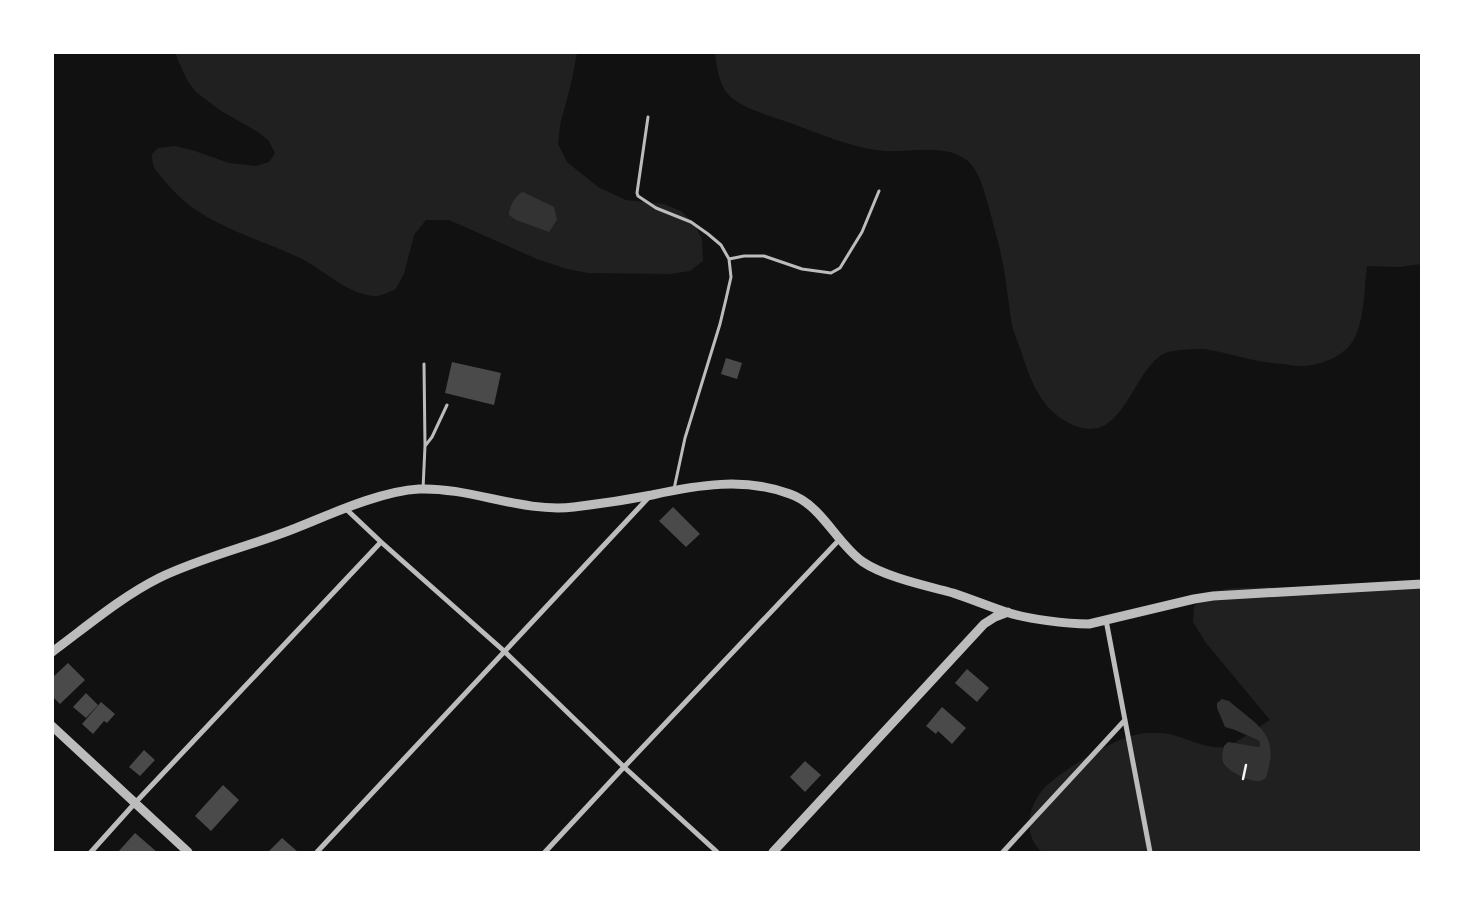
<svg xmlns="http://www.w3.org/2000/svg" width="1474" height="905" viewBox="0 0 1474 905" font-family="'Public Sans',sans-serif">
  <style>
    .green { fill: #202020 }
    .water { fill: #333 }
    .building { fill: #4a4a4a }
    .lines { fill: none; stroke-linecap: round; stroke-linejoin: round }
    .path { stroke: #f5f5f5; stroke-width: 2.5 }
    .service { stroke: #bcbcbc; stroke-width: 3 }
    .minor { stroke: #bcbcbc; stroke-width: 5 }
    .tertiary { stroke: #bcbcbc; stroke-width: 9 }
  </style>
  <rect width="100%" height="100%" fill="#111"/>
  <path class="green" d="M 175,53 L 577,53 L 571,84 L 560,125 L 558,144 L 567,162 L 598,187 L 626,200 L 664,204 L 681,211 L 695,225 L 702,239 L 703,261 L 690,271 L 670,274 L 588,273 L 567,269 L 537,259 L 449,220 L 426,220 L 414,235 L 404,274 L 395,290 C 388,292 379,297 373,296 C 346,293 325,271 302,259 C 253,235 200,226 164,180 C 155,169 152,168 152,154 L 158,148 L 175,146 L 195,151 L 229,163 L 256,166 L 269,162 L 275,153 L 269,141 L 258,132 L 221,111 L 196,92 L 187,80 Z
    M 715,53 L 1421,53 L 1421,264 L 1400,267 L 1367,266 C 1364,288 1365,314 1356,335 C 1348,355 1323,365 1303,366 C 1296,366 1290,365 1283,364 C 1265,363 1247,359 1229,354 C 1218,352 1206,348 1195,349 C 1190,349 1185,350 1180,350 C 1175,351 1170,351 1165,353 C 1130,371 1123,453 1067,422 C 1039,407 1029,376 1020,348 C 1017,340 1014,333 1012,325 C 1008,303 1007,282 1002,260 C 999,243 993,225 989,207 C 984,191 979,168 965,159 C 944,144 911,152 887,151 C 853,149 819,133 787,122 C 769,115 747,110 732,98 C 719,87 717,69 715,53 Z
    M 1421,584 L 1421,852 L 1042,852 C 1030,842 1027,826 1031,811 C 1034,803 1038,795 1044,788 C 1064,769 1123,731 1150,733 C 1158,733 1166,733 1173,735 C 1190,740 1206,749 1225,747 C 1233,746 1261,725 1270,720 L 1206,643 L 1193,622 L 1194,607 L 1199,599 L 1214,591 L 1234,588 Z"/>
  <path class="water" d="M 523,192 L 554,207 L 557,220 L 549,232 L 516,220 L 509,215 C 509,207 515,195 523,192 Z
    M 1222,699 L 1229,701 C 1260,728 1280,733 1266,778 C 1264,779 1261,781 1259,781 C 1249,782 1227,771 1223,762 C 1221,757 1223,751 1224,746 L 1228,742 L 1258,747 L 1260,746 L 1260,742 L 1258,740 L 1235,730 L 1225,727 L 1217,708 L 1217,703 Z"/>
  <path class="building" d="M 726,358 L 742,363 L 737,379 L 721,374 Z
    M 452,362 L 501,373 L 494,405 L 445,393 Z
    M 673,507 L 700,534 L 686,547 L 659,521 Z
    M 68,663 L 85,680 L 60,704 L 52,696 L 52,678 Z
    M 967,669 L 989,688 L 977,702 L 955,683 Z
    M 86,693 L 98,705 L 86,718 L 73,707 Z
    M 101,702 L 115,714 L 107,723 L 104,721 L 93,734 L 82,724 Z
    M 942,707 L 966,728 L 952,744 L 938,731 L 936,734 L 926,726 Z
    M 144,750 L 155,760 L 140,776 L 129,767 Z
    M 805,761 L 821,775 L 805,792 L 790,777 Z
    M 223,785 L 239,800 L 211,831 L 195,816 Z
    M 135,833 L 157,852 L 118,852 Z
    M 282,838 L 298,852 L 268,852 Z"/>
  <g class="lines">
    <path class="path" d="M 1243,779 L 1246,765"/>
    <path class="service" d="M 648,117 L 637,193 L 638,196 L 656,208 L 691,222 L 708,234 L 721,245 L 729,259 L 731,277 L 726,299 L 720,324 L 685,438 L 674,489
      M 729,259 L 744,256 L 764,256 L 802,269 L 831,273 L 840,268 L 862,232 L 879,191
      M 425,446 L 432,437 L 447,405
      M 423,489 L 425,446 L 424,364"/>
    <path class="minor" d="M 346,509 L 381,542 L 504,651 L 624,767 L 717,852
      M 1106,620 L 1150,852
      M 91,852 L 135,803 L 381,542
      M 317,852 L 649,497
      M 545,852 L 624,767 L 839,540
      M 1003,852 L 1125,720"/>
    <path class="tertiary" d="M 52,652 C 86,627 121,597 159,578 C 202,557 251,546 296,528 C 331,514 381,491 419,489 C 471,487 521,513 574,507 C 600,504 626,500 652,495 C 697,485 745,477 790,494 C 822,505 836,543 863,562 C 885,577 927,586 953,593 C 971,599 988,606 1006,612 C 1028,619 1066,624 1089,624 L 1194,599 L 1213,596 L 1422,584
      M 52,726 L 188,852
      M 773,852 L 984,624 L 995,617 L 1008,612"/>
  </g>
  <rect width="1474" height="905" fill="none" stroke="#ffffff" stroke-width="108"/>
</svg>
